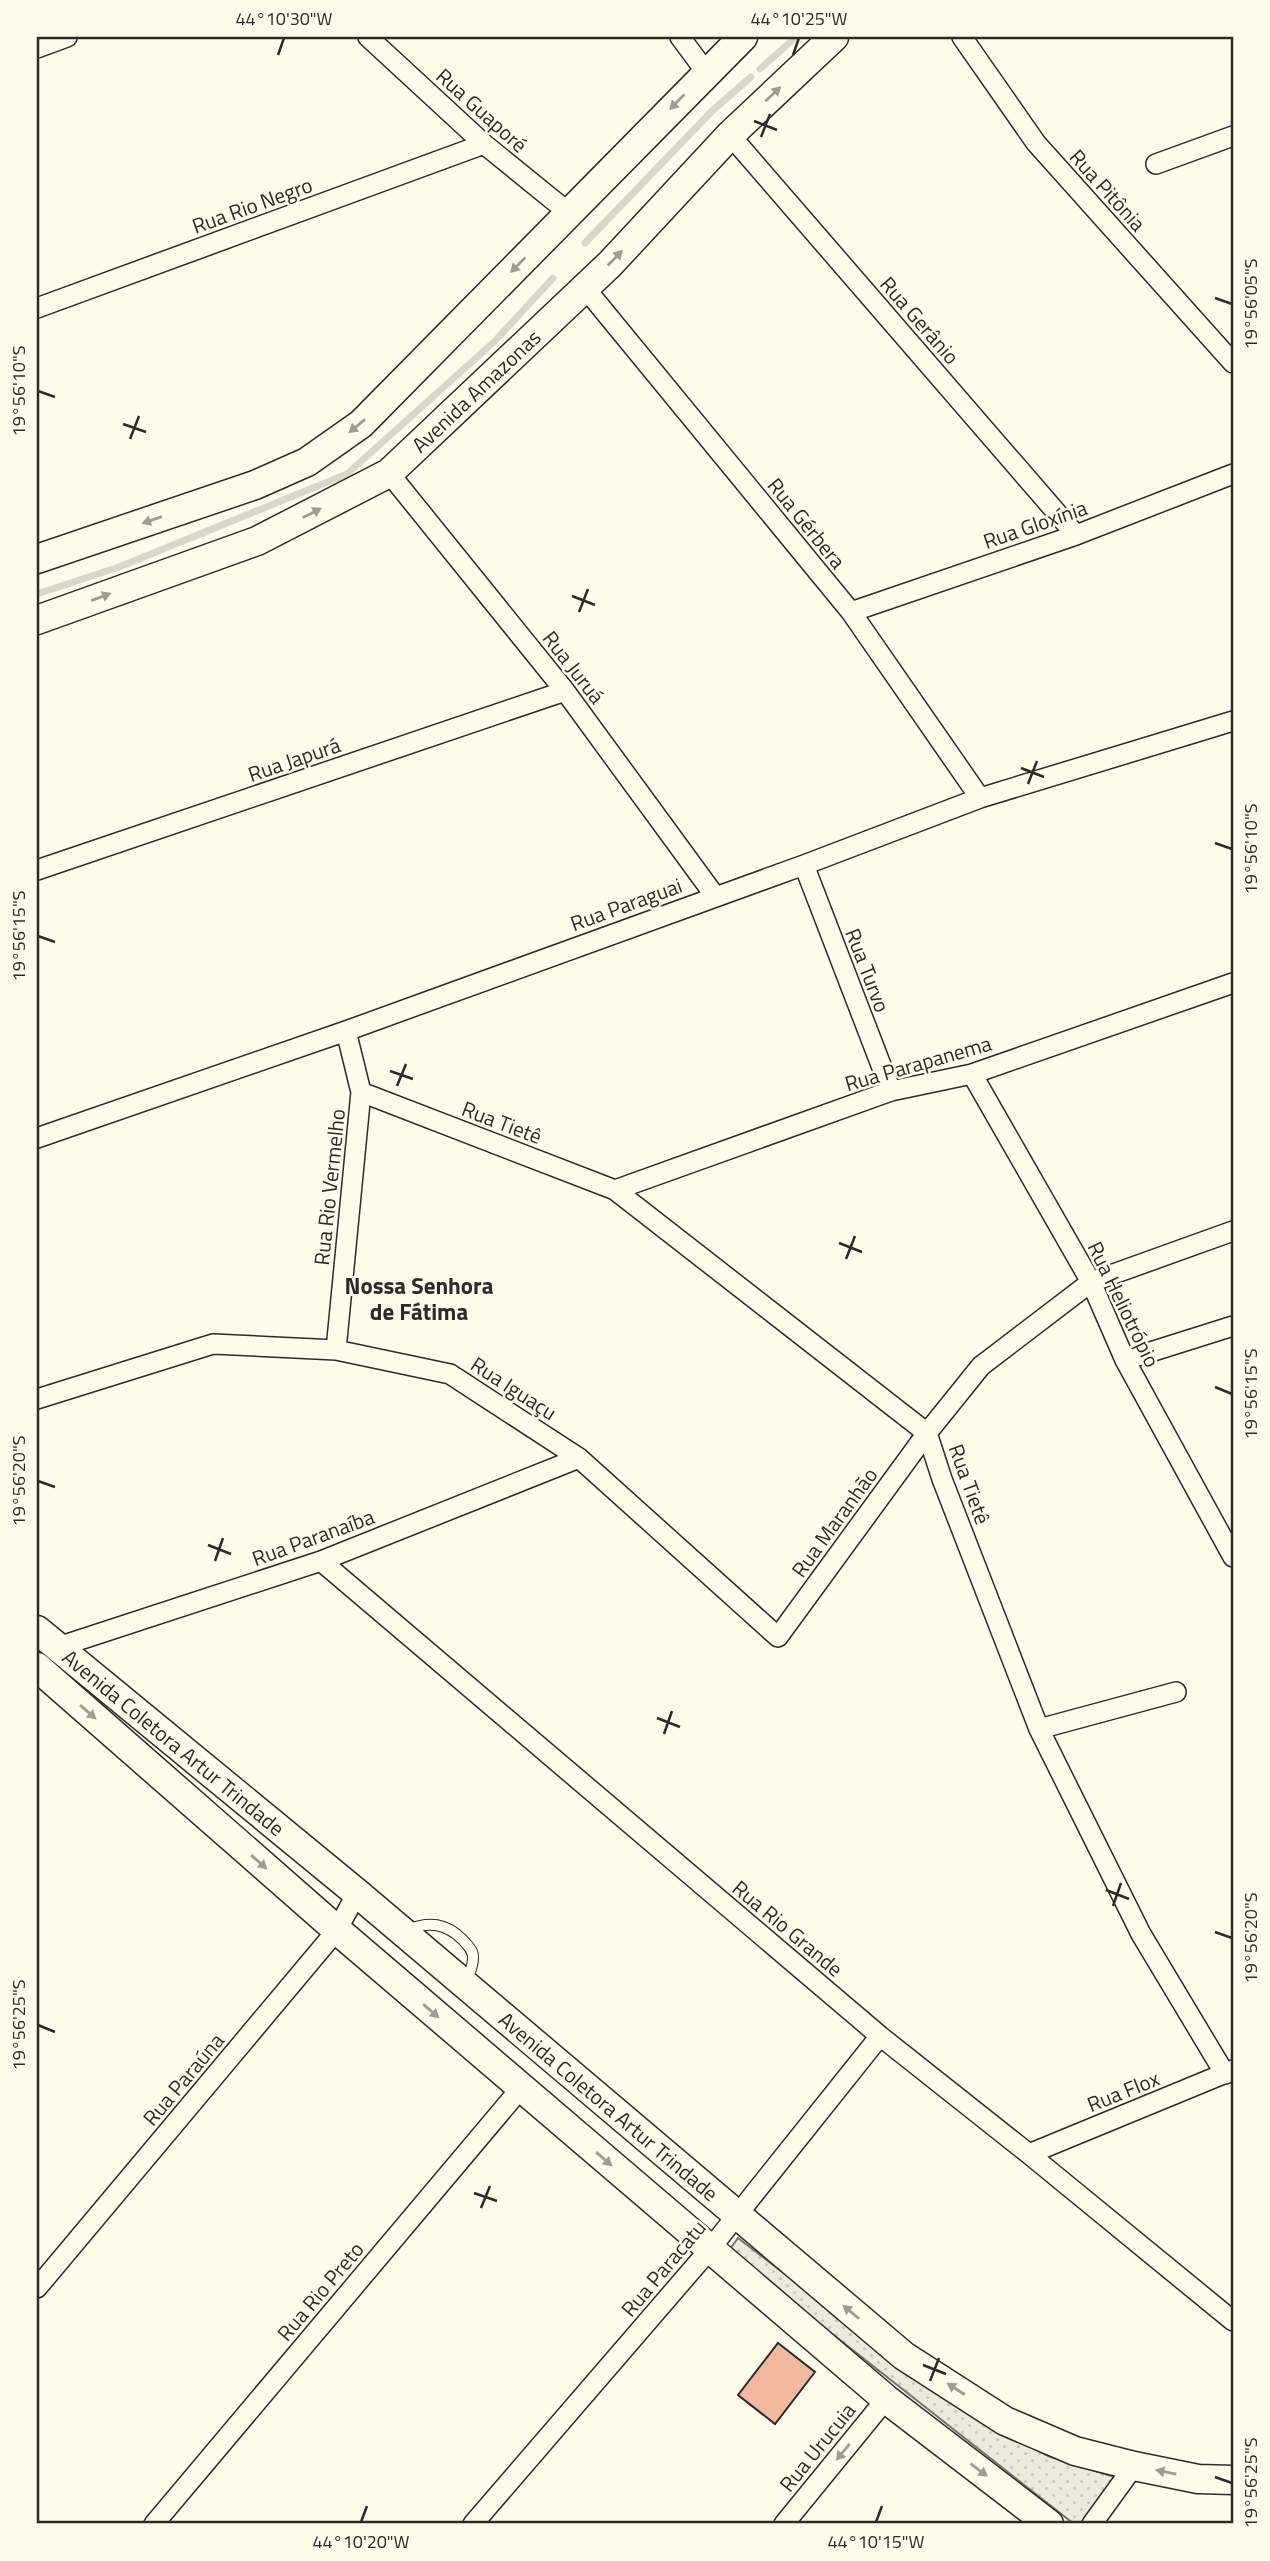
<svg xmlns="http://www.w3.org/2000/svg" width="1270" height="2561" viewBox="0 0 1270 2561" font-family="'Titillium Web',sans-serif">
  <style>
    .park { fill: url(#park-dots); stroke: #74746e; stroke-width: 2 }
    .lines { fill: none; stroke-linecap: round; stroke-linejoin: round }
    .stream { stroke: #d8d7c9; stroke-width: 7 }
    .building { fill: #f2b8a0; stroke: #2b2b2b; stroke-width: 2 }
    .lane-casing { stroke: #2b2b2b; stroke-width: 12 }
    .street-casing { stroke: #2b2b2b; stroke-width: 22 }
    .secondary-casing { stroke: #2b2b2b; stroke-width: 31 }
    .lane { stroke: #fdfbea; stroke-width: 10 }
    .street { stroke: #fdfbea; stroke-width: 19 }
    .secondary { stroke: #fdfbea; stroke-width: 28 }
    .oneway { fill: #9e9d94 }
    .ticks { fill: none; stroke: #2b2b2b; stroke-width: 2.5 }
    .labels { text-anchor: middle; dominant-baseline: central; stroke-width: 5; stroke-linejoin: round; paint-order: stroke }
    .street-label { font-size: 21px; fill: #2b2b2b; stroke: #fdfbea }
    .neighbourhood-label { font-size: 23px; font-weight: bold; fill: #2b2b2b; stroke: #fdfbea }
    .neatline { fill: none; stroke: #2b2b2b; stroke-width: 2.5 }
    .ticks-label { font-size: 18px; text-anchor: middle; fill: #2b2b2b }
  </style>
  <defs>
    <pattern id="park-dots" width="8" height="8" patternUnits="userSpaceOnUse" patternTransform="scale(1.75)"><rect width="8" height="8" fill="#ecebdb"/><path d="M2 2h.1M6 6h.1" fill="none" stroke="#cbcabc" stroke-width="1.8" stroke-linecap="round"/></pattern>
  </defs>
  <rect width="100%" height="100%" fill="#fdfbea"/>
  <path class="park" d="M 738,2238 L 961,2409 L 1048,2456 L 1118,2478 L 1081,2524 L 1074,2524 L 728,2252 Z"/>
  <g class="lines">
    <path class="stream" d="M 760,69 L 796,37
      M 585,243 L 713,110 L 751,77
      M 37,594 L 119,567 L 347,474 L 495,341 L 553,278"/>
  </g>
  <path class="building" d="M 778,2343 L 815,2372 L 775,2424 L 738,2395 Z"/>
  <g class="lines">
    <g class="lane-casing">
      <path id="lane" d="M 407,1930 C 429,1921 446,1923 463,1940 C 468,1946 474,1951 473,1959 C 473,1966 469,1974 467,1981"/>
    </g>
    <g class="street-casing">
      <path id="street" d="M 368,37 L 484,144 L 569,213
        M 680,37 L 706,72
        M 962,37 L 1036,143 L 1233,363
        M 37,48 L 67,37
        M 730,135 L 1076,535
        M 1156,164 L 1233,136
        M 585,288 L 851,612 L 980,798
        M 37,308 L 484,144
        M 389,473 L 565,691 L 715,896
        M 851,612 L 1076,535 L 1233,474
        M 804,865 L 891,1091
        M 37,870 L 565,691
        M 972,1074 L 1091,1282 L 1125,1360 L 1233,1557
        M 361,1092 L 615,1190 L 927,1433 L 942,1479 L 1039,1729 L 1141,1934 L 1225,2074
        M 37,1138 L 346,1031 L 804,865 L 980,798 L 1233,721
        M 615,1190 L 891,1091 L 972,1074 L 1233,983
        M 336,1350 L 361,1092 L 346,1031
        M 1125,1360 L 1233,1326
        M 37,1399 L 213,1344 L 336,1350 L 450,1374 L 579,1458 L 778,1637 L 927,1433 L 981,1366 L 1091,1282 L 1233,1231
        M 321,1561 L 880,2036 L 1029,2154 L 1233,2321
        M 58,1647 L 321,1561 L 579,1458
        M 1039,1729 L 1176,1692
        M 1029,2154 L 1233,2070
        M 37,2288 L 337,1930 L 357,1893
        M 154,2524 L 521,2088
        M 473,2524 L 710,2249 L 880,2036
        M 784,2524 L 886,2399
        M 1092,2524 L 1134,2466"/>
    </g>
    <g class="secondary-casing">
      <g id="secondary">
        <path d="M 37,559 L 255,485 L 307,462 L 361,424 L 743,37"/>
        <path id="s1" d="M 37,620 L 257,541 L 389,473 L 610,264 L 730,135 L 834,37"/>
        <path id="s2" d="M 37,1630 L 357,1893 L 904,2356 L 1005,2421 L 1075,2451 L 1134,2466 L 1198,2479 L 1233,2480"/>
        <path d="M 37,1667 L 337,1930 L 886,2399 L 1049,2524"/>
      </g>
    </g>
    <use href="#lane" class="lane"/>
    <use href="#street" class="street"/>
    <use href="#secondary" class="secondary"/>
  </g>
  <defs><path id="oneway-solid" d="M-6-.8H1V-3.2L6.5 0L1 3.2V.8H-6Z" transform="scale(1.75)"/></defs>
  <g class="oneway">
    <use href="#oneway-solid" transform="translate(773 94) rotate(-43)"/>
    <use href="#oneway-solid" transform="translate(677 102) rotate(134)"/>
    <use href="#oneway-solid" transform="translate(615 258) rotate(-46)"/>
    <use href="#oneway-solid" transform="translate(518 265) rotate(135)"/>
    <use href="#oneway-solid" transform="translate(357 426) rotate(141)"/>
    <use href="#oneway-solid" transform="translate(312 513) rotate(-27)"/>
    <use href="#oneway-solid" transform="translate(152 520) rotate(161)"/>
    <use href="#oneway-solid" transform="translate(101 597) rotate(-20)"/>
    <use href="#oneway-solid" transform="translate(88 1712) rotate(41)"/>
    <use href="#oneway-solid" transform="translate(259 1862) rotate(41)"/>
    <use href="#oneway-solid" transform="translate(431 2011) rotate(41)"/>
    <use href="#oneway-solid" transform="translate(604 2159) rotate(41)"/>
    <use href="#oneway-solid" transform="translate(851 2312) rotate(-140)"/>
    <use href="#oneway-solid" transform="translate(956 2389) rotate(-147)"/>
    <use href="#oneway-solid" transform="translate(843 2452) rotate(129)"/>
    <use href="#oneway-solid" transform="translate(979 2470) rotate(37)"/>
    <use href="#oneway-solid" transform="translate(1166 2472) rotate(-169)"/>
  </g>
  <path class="ticks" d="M 278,55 L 284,38M 793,55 L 799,38M 754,121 L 777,130M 761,137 L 770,114M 1215,298 L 1232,304M 38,391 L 55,397M 123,424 L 146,432M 130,439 L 139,416M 572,596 L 595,605M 579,612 L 588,589M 1021,768 L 1044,777M 1028,784 L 1037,761M 1215,843 L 1232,849M 38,936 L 55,942M 390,1071 L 413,1079M 397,1086 L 406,1064M 839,1243 L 862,1252M 846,1259 L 855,1236M 1215,1387 L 1232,1394M 38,1481 L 55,1487M 208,1545 L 231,1554M 215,1561 L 223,1538M 657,1718 L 680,1727M 664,1734 L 672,1711M 1106,1890 L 1129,1899M 1113,1906 L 1121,1883M 1215,1932 L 1232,1938M 38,2025 L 55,2032M 474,2193 L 497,2201M 481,2208 L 490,2186M 923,2365 L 946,2374M 930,2381 L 939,2358M 1215,2477 L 1232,2483M 361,2522 L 367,2506M 876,2522 L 882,2506"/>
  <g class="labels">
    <g class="street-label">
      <text transform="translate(482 110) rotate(42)">Rua Guaporé</text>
      <text transform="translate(1108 190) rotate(48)">Rua Pitônia</text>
      <text transform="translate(252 205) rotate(-20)">Rua Rio Negro</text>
      <text transform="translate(920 320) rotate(49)">Rua Gerânio</text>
      <text stroke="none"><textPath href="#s1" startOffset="502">Avenida Amazonas</textPath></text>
      <text transform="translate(807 523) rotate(51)">Rua Gérbera</text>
      <text transform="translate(1035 524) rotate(-19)">Rua Gloxínia</text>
      <text transform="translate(574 667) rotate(52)">Rua Juruá</text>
      <text transform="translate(294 759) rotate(-19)">Rua Japurá</text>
      <text transform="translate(626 904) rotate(-20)">Rua Paraguai</text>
      <text transform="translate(868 970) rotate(69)">Rua Turvo</text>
      <text transform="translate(918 1063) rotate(-16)">Rua Parapanema</text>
      <text transform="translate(502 1122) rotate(21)">Rua Tietê</text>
      <text transform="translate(329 1187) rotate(-84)">Rua Rio Vermelho</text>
      <text transform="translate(1124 1304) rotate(64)">Rua Heliotrópio</text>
      <text transform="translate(514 1388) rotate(33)">Rua Iguaçu</text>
      <text transform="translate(970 1484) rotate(70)">Rua Tietê</text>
      <text transform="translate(834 1522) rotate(-54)">Rua Maranhão</text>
      <text transform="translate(313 1537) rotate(-20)">Rua Paranaíba</text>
      <text stroke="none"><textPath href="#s2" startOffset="177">Avenida Coletora Artur Trindade</textPath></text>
      <text transform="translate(788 1928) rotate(40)">Rua Rio Grande</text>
      <text transform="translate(183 2079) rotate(-50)">Rua Paraúna</text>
      <text transform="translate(1123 2091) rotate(-22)">Rua Flox</text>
      <text stroke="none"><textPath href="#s2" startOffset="744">Avenida Coletora Artur Trindade</textPath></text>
      <text transform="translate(663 2268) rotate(-50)">Rua Paracatu</text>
      <text transform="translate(320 2291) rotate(-50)">Rua Rio Preto</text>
      <text transform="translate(817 2447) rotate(-51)">Rua Urucuia</text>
    </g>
    <g class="neighbourhood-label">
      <text x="419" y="1285">Nossa Senhora<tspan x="419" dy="26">de Fátima</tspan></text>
    </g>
  </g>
  <rect width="1270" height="2561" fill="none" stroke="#fdfbea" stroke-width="77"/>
  <rect x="38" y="38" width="1194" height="2484" class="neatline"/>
  <g class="ticks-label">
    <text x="284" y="25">44°10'30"W</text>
    <text x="799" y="25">44°10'25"W</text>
    <text transform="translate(1251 304) rotate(-90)" y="6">19°56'05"S</text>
    <text transform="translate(19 391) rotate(-90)" y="6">19°56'10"S</text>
    <text transform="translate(1251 849) rotate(-90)" y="6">19°56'10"S</text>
    <text transform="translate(19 936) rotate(-90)" y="6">19°56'15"S</text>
    <text transform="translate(1251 1394) rotate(-90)" y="6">19°56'15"S</text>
    <text transform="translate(19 1481) rotate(-90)" y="6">19°56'20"S</text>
    <text transform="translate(1251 1938) rotate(-90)" y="6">19°56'20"S</text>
    <text transform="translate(19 2025) rotate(-90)" y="6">19°56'25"S</text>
    <text transform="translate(1251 2483) rotate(-90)" y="6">19°56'25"S</text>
    <text x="361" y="2548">44°10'20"W</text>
    <text x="876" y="2548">44°10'15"W</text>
  </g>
</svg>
